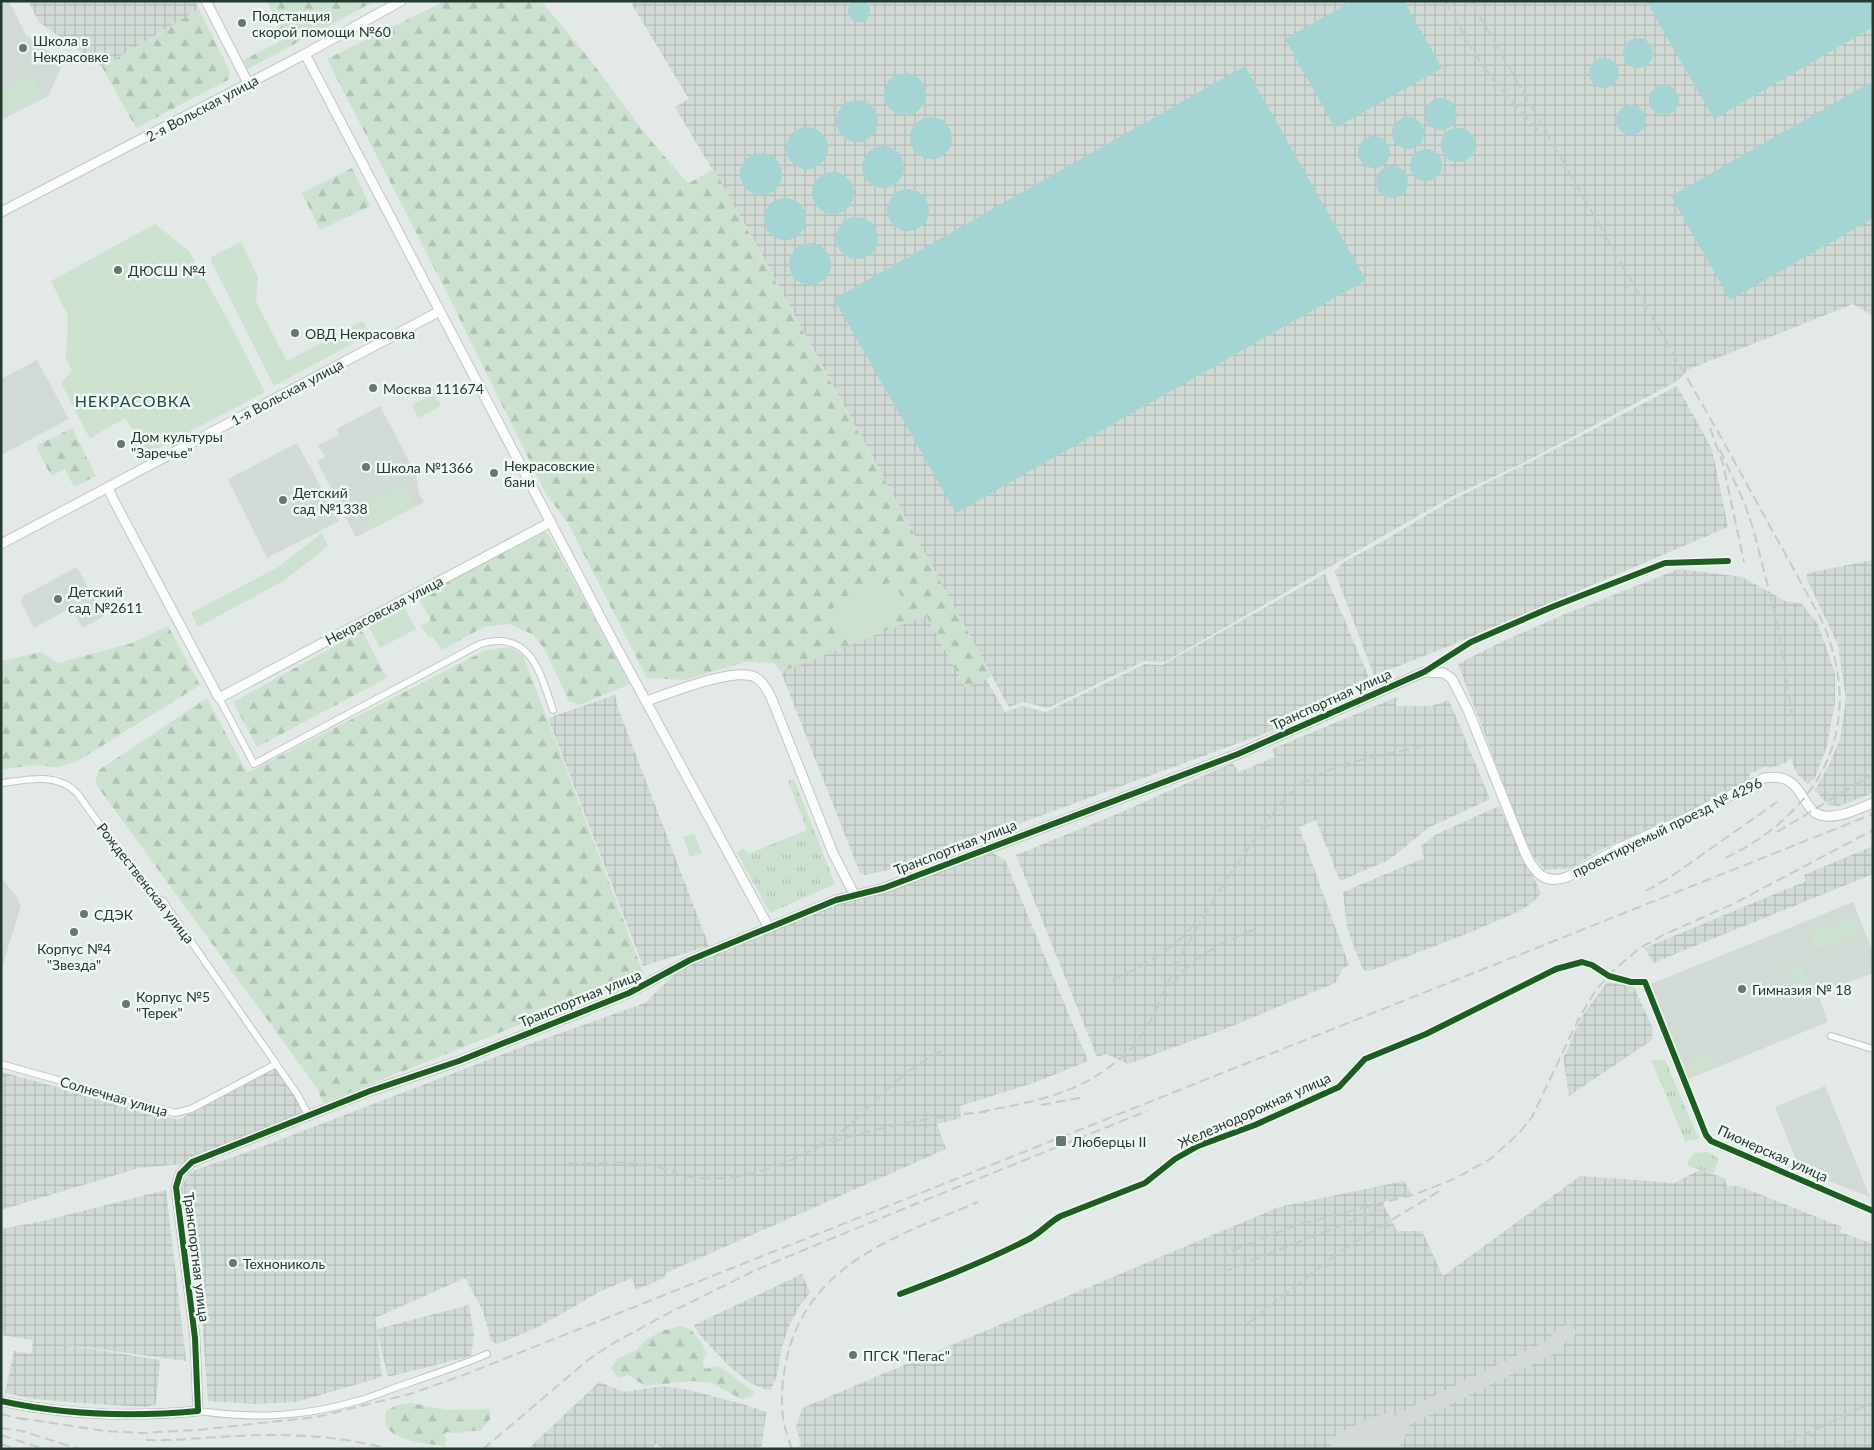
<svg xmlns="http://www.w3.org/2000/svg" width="1874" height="1450" viewBox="0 0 1874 1450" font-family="Lato,sans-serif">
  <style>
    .built { fill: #d1dad5 }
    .industrial { fill: url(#industrial-grid) }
    .grass { fill: url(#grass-tufts) }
    .forest { fill: url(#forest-firs) }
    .park { fill: #cde1d1 }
    .water { fill: #a5d4d4 }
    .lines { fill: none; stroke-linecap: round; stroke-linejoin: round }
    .taxiway { stroke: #d4dad7; stroke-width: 15 }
    .runway { stroke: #d4dad7; stroke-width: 38 }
    .street-casing { stroke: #c0c5c3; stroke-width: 8 }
    .secondary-casing { stroke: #bfc6c3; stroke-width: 11 }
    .street { stroke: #fbfcfb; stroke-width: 6 }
    .secondary { stroke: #fbfcfb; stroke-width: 9 }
    .rail { stroke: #c6cac8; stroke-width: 2; stroke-dasharray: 10 5; stroke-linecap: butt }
    .cycleway-casing { stroke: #f1f7f3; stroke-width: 9 }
    .cycleway { stroke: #1b5e20; stroke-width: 6 }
    .poi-dot { fill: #667770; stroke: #f1f7f3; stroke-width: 2 }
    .labels { text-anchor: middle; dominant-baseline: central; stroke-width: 5; stroke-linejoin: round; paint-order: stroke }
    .poi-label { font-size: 14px; fill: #223a31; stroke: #f1f7f3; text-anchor: start }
    .street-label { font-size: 14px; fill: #223a31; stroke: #f1f7f3 }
    .quarter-label { font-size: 16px; letter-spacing: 1px; fill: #1f4b3b; stroke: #f1f7f3 }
  </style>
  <defs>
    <pattern id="industrial-grid" width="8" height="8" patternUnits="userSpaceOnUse" patternTransform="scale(1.25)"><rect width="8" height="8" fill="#d1dad5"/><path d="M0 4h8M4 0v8" fill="none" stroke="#b3bcb7"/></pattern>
    <pattern id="grass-tufts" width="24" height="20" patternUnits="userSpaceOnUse" patternTransform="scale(1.25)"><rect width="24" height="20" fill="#cde1d1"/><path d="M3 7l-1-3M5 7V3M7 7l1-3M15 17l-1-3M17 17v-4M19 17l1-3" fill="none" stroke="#b0c2b4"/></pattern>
    <pattern id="forest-firs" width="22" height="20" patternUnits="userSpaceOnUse" patternTransform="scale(1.25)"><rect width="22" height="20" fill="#cde1d1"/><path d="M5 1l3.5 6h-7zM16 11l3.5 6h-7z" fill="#b0c2b4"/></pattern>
  </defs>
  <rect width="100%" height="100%" fill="#e3e9e6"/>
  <path class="built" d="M 9,1 L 26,35 L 64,62 L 48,96 L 1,120 L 1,5 Z
    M 37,360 L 69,419 L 1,455 L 1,379 Z
    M 380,406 L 416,474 L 419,494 L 424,502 L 356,537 L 317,461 L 325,457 L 318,445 L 339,435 L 337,429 Z
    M 297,443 L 339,521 L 267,558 L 228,479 Z
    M 77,567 L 103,617 L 83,628 L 71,608 L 34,628 L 21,602 L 23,596 Z
    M 1,877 L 16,896 L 21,906 L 1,970 Z
    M 1853,902 L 1873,952 L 1873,973 L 1818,994 L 1828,1022 L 1688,1079 L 1651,984 Z
    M 1825,1086 L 1870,1197 L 1800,1170 L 1775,1107 Z"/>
  <path class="industrial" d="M 28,1 L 195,1 L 199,9 L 102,67 L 39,22 Z
    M 630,1 L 1873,1 L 1873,316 L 1853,304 L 1687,370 L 1679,380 L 1527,461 L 1449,498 L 1165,662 L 1144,661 L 1048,708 L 1023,702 L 1009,707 L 746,226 L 675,107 L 689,99 Z
    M 1677,386 L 1712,449 L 1728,527 L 1459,642 L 1374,676 L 1335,572 L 1342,563 L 1378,544 L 1454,499 L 1534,460 Z
    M 1873,560 L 1873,793 L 1839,806 L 1828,805 L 1815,790 L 1829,765 L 1840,739 L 1846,699 L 1838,645 L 1806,577 L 1808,573 Z
    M 1679,569 L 1742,577 L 1787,602 L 1801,603 L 1818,624 L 1835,673 L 1835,702 L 1827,746 L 1815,778 L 1808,784 L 1798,775 L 1790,758 L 1787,762 L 1770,768 L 1766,766 L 1750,774 L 1749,780 L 1703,804 L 1600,850 L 1571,868 L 1545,870 L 1533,856 L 1523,835 L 1458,664 L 1501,642 L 1565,614 Z
    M 1325,574 L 1370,680 L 1272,723 L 1274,730 L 898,868 L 865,875 L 860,873 L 781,672 L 926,615 L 965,687 L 986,679 L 1005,712 L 1022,706 L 1046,712 L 1145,664 L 1162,665 Z
    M 615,695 L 618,708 L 709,946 L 643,966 L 548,718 Z
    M 1397,697 L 1396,706 L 1431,706 L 1449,700 L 1490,799 L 1428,828 L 1389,860 L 1340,881 L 1316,820 L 1299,827 L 1349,965 L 1343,968 L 1335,983 L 1230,1027 L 1128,1064 L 1106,1054 L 1097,1057 L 1016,855 L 1117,814 L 1232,763 L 1239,772 L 1275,757 L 1272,749 Z
    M 1499,806 L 1541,893 L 1535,900 L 1522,910 L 1476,930 L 1370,971 L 1363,970 L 1347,928 L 1343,892 L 1424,858 L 1421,846 L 1437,834 Z
    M 1873,846 L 1873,874 L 1653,963 L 1645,948 L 1806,881 L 1804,875 Z
    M 991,852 L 1005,860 L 1088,1061 L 1036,1082 L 960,1106 L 961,1118 L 937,1124 L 946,1149 L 666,1273 L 664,1278 L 636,1290 L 632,1278 L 601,1291 L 538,1327 L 498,1344 L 491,1341 L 483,1311 L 465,1278 L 375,1318 L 377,1329 L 469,1305 L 474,1335 L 471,1356 L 388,1377 L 377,1332 L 382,1377 L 296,1402 L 255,1404 L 208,1401 L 201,1303 L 181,1188 L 188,1175 L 195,1170 L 248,1152 L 527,1045 L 645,1003 L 681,968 L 851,899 Z
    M 1607,982 L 1634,987 L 1653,1029 L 1652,1039 L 1649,1042 L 1569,1096 L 1563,1056 L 1565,1055 L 1581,1018 Z
    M 275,1067 L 310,1110 L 181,1164 L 139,1168 L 1,1210 L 1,1072 L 178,1120 Z
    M 1700,1170 L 1724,1178 L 1727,1186 L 1739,1186 L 1842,1227 L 1840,1232 L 1873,1244 L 1873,1449 L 795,1449 L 801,1445 L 796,1427 L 802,1408 L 1279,1207 L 1404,1181 L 1412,1194 L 1382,1202 L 1397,1231 L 1422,1231 L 1443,1276 L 1580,1176 L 1674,1183 Z
    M 166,1190 L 186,1361 L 54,1343 L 160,1360 L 156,1404 L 147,1407 L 81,1403 L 35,1399 L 5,1393 L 14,1351 L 31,1354 L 33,1340 L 1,1335 L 1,1229 L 43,1221 Z
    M 802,1274 L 810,1293 L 800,1305 L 788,1328 L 782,1347 L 777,1375 L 771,1390 L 765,1389 L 750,1383 L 728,1365 L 699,1334 L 694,1325 Z
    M 599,1382 L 624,1392 L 662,1386 L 689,1390 L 746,1405 L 766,1412 L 762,1446 L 755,1449 L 663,1449 L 656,1444 L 652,1449 L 528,1449 Z"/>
  <path class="grass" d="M 794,779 L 835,884 L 770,913 L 737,853 L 744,848 L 748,854 L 807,830 L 788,781 Z
    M 1651,1060 L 1665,1060 L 1699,1139 L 1689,1140 L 1686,1143 Z
    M 1708,1152 L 1719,1159 L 1713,1174 L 1688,1166 L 1688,1162 L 1694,1153 Z"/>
  <path class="forest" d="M 267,1 L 375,1 L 248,69 L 243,60 L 285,39 Z
    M 445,1 L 541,1 L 592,62 L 642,130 L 684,179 L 689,183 L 714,169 L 992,676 L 965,687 L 926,615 L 781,672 L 774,663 L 746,662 L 684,680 L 647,678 L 568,523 L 546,494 L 446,291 L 327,59 Z
    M 199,9 L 230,72 L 228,80 L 136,128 L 102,67 Z
    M 352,168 L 370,206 L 320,230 L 302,193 Z
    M 72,428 L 96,476 L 74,487 L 65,469 L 51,476 L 36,446 Z
    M 541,531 L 548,533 L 630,684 L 579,705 L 569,701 L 544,648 L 532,634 L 509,624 L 484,627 L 442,650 L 433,637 L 429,637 L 421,626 L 431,620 L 418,597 Z
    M 168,626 L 200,685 L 76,762 L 56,767 L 32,765 L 1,770 L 1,661 L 41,652 L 58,663 L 132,643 Z
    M 362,631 L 387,678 L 257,747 L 233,702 Z
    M 508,647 L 523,655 L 644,975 L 323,1103 L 317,1088 L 95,783 L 99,770 L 207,698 L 247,773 L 484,651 Z
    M 682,1326 C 695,1330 700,1340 707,1353 L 702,1363 L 706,1369 L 715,1366 L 722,1368 L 754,1392 L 751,1397 L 741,1399 L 712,1383 L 692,1381 L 645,1386 L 628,1375 L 618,1378 L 611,1368 L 617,1359 L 637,1350 L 645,1341 L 661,1331 Z
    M 411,1403 L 447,1410 L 490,1409 L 490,1419 L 480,1431 C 468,1430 459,1435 446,1432 L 444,1435 L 447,1440 L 445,1446 C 425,1443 377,1442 386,1411 L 397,1405 Z"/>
  <path class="park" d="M 32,75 L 43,96 L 1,117 L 1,90 Z
    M 155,224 L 189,251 L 228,320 L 265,392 L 145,455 L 126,418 L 105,429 L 90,439 L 61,383 L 72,370 L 66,359 L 68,316 L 51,281 Z
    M 241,242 L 258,277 L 256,302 L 287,361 L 363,321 L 370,334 L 274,386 L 211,261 L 211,257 Z
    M 434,393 L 441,406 L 418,418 L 412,405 Z
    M 403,483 L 415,505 L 371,528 L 359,506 Z
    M 322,533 L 328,546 L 285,580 L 198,627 L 191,613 L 278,567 Z
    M 891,583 L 899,591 L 904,602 L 902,611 L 895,621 L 861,635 L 849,636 L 838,632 L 832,610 C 844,592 870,586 891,583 Z
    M 404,607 L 416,629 L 380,648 L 368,626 Z
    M 694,833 L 702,853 L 690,857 L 683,837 Z
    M 1853,917 L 1860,923 L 1860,931 L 1858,936 L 1822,949 L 1816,948 L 1811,943 L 1810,936 L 1817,930 Z
    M 1801,962 L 1810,987 L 1798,992 L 1788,966 Z
    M 1710,1053 L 1715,1065 L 1689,1076 L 1685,1063 Z"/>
  <path class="water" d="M848 11a11 11 0 1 1 22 0a11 11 0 1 1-22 0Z
    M 1352,1 L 1404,1 L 1442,68 L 1335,128 L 1285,39 Z
    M 1646,1 L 1873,1 L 1873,27 L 1714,119 Z
    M1623 53a15 15 0 1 1 30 0a15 15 0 1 1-30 0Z
    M1589 73a15 15 0 1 1 30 0a15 15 0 1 1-30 0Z
    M 1245,66 L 1366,280 L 956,513 L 834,299 Z
    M884 94a21 21 0 1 1 42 0a21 21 0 1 1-42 0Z
    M 1873,81 L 1873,218 L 1730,300 L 1671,196 Z
    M1649 100a15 15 0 1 1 30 0a15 15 0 1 1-30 0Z
    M1425 114a16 16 0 1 1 32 0a16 16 0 1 1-32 0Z
    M836 121a21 21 0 1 1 42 0a21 21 0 1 1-42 0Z
    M1616 120a15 15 0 1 1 30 0a15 15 0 1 1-30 0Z
    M1392 133a16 16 0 1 1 32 0a16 16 0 1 1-32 0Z
    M910 138a21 21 0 1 1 42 0a21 21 0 1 1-42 0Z
    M786 148a21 21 0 1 1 42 0a21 21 0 1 1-42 0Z
    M1441 145a17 17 0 1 1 34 0a17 17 0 1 1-34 0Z
    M1358 152a16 16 0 1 1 32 0a16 16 0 1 1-32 0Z
    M862 167a21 21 0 1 1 42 0a21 21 0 1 1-42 0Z
    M1410 165a16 16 0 1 1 32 0a16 16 0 1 1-32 0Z
    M740 174a21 21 0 1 1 42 0a21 21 0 1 1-42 0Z
    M1376 182a16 16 0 1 1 32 0a16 16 0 1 1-32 0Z
    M812 193a21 21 0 1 1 42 0a21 21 0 1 1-42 0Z
    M887 210a21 21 0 1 1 42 0a21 21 0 1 1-42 0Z
    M764 219a21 21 0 1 1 42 0a21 21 0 1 1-42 0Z
    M836 238a21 21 0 1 1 42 0a21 21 0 1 1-42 0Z
    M789 264a21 21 0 1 1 42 0a21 21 0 1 1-42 0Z"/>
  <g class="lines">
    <path class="taxiway" d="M 1387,1432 L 1406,1418 L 1555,1345 L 1560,1336 L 1568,1332"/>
    <path class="runway" d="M 1349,1449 L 1387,1432"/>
    <g class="street-casing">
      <path id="street" d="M 1424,672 L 1471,642 L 1552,607 L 1665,563 L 1728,561
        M 219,698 L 254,764 L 480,644 C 531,629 540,673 553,710
        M 1,783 C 28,780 57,772 77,793 L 148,892 L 163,901 L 297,1094 L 309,1116
        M 1831,1036 L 1873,1049
        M 1,1064 L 175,1113 L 191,1109 L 276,1064
        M 900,1294 C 943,1278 986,1261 1027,1240 C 1040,1234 1049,1222 1061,1216 L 1145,1183 L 1175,1159 L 1198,1146 L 1255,1125 L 1339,1087 L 1365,1059 L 1426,1034 L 1556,969 L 1582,962 L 1592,965 L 1609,976 L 1631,982 L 1645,982 L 1706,1135 L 1711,1141 L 1873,1211
        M 198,1411 C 257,1419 303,1417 361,1400 C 378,1395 395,1387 412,1382 C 437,1373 462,1365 487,1354"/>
    </g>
    <g class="secondary-casing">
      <path id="secondary" d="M 206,1 L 248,83
        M 305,54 L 604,624 L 769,928
        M 1,212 L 305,54 L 401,1
        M 108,487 L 113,499 L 219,698 L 551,522
        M 1,544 L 440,311
        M 647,701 C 670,693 734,667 755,677 C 764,682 769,692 773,702 L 833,853 L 854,894
        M 1,1401 C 65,1415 133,1417 198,1411 L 195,1338 L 176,1187 L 180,1174 L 192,1162 L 370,1091 L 459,1061 L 629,993 L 690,960 L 836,900 L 884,888 L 1238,754 L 1424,672 L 1444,673 L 1452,679 L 1468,710 L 1526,855 C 1535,873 1545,885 1567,877 L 1621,847 L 1686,818 L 1764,778 C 1807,771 1798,813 1825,816 C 1840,818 1858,809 1873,803"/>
    </g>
    <use href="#street" class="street"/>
    <use href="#secondary" class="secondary"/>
    <path class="rail" d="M 1445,1 L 1475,54 L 1494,81 L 1543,136
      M 1471,1 L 1722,439 L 1821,619 C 1868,723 1823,812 1723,859
      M 1710,428 L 1723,464 L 1744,562
      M 1720,450 L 1744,502 L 1753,528 L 1778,626 L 1792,715
      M 1777,832 L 1873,774
      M 1646,891 L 1669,878 L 1777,802
      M 1112,980 C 1145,965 1167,954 1192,927
      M 1173,984 C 1193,954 1227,941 1260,927
      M 1155,1011 C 1180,952 1213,899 1250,846 C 1264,825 1279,801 1300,786 C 1332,762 1381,756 1419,747
      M 1041,1105 L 1084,1097
      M 980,1112 C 1031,1102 1077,1095 1118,1060 C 1125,1055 1133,1048 1138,1041 C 1146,1030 1152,1017 1159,1005
      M 832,1142 C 883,1126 934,1116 986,1112
      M 568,1163 C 593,1164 619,1161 644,1164 C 661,1165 675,1175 691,1177 C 739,1184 791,1164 831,1139 C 852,1126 867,1107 885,1091 C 903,1074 922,1061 943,1050
      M 1218,1256 L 1297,1225 L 1416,1194 L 1456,1178 L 1492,1158 L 1520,1132 L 1532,1117 L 1579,1018 L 1596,990 L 1616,968 L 1640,948 L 1663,935 L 1733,904 L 1873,830
      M 1223,1272 L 1377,1211
      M 1246,1325 L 1342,1250 L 1441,1190
      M 1,1414 L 26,1420
      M 19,1418 L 104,1431 L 141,1433 L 198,1430 L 316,1417 L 410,1394 L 461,1376 L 1873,814
      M 1,1428 L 22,1431 L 79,1449
      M 1,1435 L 44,1449
      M 146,1440 C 177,1441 207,1437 238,1436 C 289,1433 340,1436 389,1449
      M 1,1444 L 17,1449
      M 483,1449 L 588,1360 L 612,1344 L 663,1316 L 758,1269 L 908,1207 L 1147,1111
      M 792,1449 C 780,1419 780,1398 785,1367 C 803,1265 895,1237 978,1202
      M 1774,1449 L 1873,1402"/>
    <g class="cycleway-casing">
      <path id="cycleway" d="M 900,1294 C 943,1278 986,1261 1027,1240 C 1040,1234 1049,1222 1061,1216 L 1145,1183 L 1175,1159 L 1198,1146 L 1255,1125 L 1339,1087 L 1365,1059 L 1426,1034 L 1556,969 L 1582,962 L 1592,965 L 1609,976 L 1631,982 L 1645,982 L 1706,1135 L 1711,1141 L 1873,1211
        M 1,1401 C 65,1415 133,1417 198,1411 L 195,1338 L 176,1187 L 180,1174 L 192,1162 L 370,1091 L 459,1061 L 629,993 L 690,960 L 836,900 L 884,888 L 1238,754 L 1424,672 L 1471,642 L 1552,607 L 1665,563 L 1728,561"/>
    </g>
    <use href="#cycleway" class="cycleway"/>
  </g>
  <g class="poi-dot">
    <circle cx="242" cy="23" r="5"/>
    <circle cx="23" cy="48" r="5"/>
    <circle cx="118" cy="270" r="5"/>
    <circle cx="295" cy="333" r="5"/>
    <circle cx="373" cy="388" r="5"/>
    <circle cx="121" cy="444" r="5"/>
    <circle cx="366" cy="467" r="5"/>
    <circle cx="494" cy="473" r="5"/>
    <circle cx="283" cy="500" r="5"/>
    <circle cx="58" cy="599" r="5"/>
    <circle cx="84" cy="914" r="5"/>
    <circle cx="74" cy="932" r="5"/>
    <circle cx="1742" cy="989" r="5"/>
    <circle cx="126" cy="1004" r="5"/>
    <rect x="1055" y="1135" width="12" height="12" rx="2.5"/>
    <circle cx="233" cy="1263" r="5"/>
    <circle cx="853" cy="1355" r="5"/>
  </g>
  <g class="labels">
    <g class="poi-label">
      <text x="252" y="15">Подстанция<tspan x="252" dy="16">скорой помощи №60</tspan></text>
      <text x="33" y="40">Школа в<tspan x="33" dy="16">Некрасовке</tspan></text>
      <text x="128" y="270">ДЮСШ №4</text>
      <text x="305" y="333">ОВД Некрасовка</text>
      <text x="383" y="388">Москва 111674</text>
      <text x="131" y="436">Дом культуры<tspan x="131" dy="16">"Заречье"</tspan></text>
      <text x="504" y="465">Некрасовские<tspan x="504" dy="16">бани</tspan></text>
      <text x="376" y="467">Школа №1366</text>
      <text x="293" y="492">Детский<tspan x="293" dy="16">сад №1338</tspan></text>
      <text x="68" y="591">Детский<tspan x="68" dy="16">сад №2611</tspan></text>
      <text x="94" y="914">СДЭК</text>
      <text x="74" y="948" text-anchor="middle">Корпус №4<tspan x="74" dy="16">"Звезда"</tspan></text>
      <text x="1752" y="989">Гимназия № 18</text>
      <text x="136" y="996">Корпус №5<tspan x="136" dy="16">"Терек"</tspan></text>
      <text x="1072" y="1141">Люберцы II</text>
      <text x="243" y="1263">Технониколь</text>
      <text x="863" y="1355">ПГСК "Пегас"</text>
    </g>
    <g class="street-label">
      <text transform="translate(202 108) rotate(-28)">2-я Вольская улица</text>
      <text transform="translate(287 392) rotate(-28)">1-я Вольская улица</text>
      <text transform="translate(384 610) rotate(-28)">Некрасовская улица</text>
      <text transform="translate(1331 699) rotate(-24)">Транспортная улица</text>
      <text transform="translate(1667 827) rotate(-26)">проектируемый проезд № 4296</text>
      <text transform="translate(955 847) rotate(-21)">Транспортная улица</text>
      <text transform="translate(146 883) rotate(52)">Рождественская улица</text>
      <text transform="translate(580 998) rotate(-22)">Транспортная улица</text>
      <text transform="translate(114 1096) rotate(16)">Солнечная улица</text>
      <text transform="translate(1254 1110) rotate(-24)">Железнодорожная улица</text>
      <text transform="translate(1773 1153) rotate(24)">Пионерская улица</text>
      <text transform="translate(197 1257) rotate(83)">Транспортная улица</text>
    </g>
    <g class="quarter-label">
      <text x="133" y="400">НЕКРАСОВКА</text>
    </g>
  </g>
  <rect width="1874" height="1450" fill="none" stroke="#223a31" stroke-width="5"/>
</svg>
